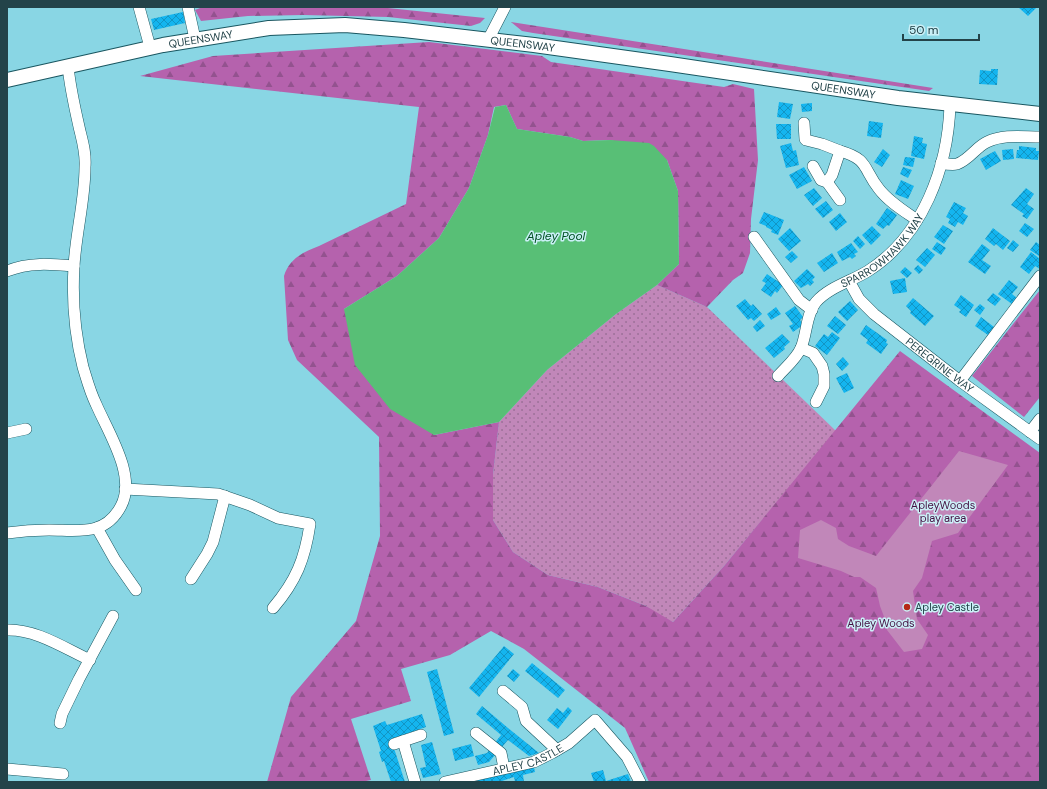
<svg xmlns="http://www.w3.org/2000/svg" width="1047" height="789" viewBox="0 0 1047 789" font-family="'DM Sans',sans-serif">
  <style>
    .grass { fill: url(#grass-dots) }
    .forest { fill: url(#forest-firs) }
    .park { fill: #c187b9 }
    .water { fill: #58bf76 }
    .building { fill: url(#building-cross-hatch) }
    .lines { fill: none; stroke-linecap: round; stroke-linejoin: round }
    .minor-casing { stroke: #195660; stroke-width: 12 }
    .major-casing { stroke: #195660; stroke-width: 16 }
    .minor { stroke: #fff; stroke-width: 11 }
    .major { stroke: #fff; stroke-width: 14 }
    .poi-dot { fill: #b52816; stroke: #cbf0f7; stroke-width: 1.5 }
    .labels { text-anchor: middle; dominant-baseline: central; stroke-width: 3; stroke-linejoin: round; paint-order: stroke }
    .street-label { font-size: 11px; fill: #234349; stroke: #cbf0f7 }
    .park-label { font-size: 11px; fill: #440f41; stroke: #cbf0f7 }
    .poi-label { font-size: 11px; fill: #234349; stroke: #cbf0f7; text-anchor: start }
    .water-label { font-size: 12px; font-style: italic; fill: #005123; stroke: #cbf0f7 }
  </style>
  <defs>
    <pattern id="grass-dots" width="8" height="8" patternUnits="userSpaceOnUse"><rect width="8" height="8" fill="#c187b9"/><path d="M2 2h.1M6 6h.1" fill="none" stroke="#9c7098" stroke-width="1.8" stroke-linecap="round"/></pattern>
    <pattern id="forest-firs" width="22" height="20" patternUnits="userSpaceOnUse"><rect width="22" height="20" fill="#b562ad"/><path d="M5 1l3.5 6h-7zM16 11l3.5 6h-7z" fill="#93528f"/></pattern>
    <pattern id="building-cross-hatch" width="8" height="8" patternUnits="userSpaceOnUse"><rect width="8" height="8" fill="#14b5ef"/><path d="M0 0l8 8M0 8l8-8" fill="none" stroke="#1295c4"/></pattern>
  </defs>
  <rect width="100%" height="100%" fill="#89d6e4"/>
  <path class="grass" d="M 657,285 L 707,307 L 836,431 L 724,566 L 673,622 L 658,615 L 646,606 L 598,587 L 548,575 L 513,552 L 493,520 L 493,475 L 499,422 L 547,370 L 616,314 Z"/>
  <path class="forest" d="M 203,7 L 378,7 L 485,18 L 480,23 L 471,26 L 388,17 L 303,15 L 248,16 L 201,21 L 195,10 Z
    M 511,22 L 933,88 L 929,91 L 533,33 L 522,31 Z
    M 429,42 L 542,56 L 551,62 L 724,87 L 733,84 L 754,89 L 758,160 L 751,219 L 750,253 L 743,273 L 733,280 L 707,307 L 657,285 L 679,264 L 678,191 L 667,160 L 611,140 L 583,141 L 570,137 L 517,129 L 506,105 L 494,107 L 488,135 L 469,188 L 439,238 L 397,276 L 344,309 L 434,435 L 499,422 L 493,475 L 493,520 L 513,552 L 548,575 L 598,587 L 646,606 L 673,622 L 724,566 L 900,351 L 1040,453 L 1040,782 L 649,782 L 625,728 L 524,649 L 491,631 L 450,655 L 401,669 L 411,701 L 351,719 L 371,780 L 361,782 L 267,782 L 291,697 L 356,621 L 380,536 L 379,437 L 297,360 L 288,340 L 284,276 C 289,259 303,252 319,246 L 406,204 L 419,107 L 140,76 L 213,56 Z
    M 1040,290 L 1040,397 L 1024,417 L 972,376 Z"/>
  <path class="park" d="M 959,451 L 1008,465 L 958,533 L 932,541 L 922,578 L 913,591 L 917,619 L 928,635 L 922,649 L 904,652 L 887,630 L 886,622 L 880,606 L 876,588 L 860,577 L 854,577 L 841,571 L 798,558 L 800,530 L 821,520 L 836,528 L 838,539 L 849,546 L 876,556 Z"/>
  <path class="water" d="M 506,105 L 517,129 L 570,137 L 583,141 L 611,140 L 649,143 L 654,146 L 667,160 L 678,191 L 679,264 L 657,285 L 616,314 L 547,370 L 499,422 L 434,435 L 390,409 L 355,365 L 344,309 L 397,276 L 439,238 L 469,188 L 488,135 L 495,107 Z"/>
  <path class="building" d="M 1018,7 L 1037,7 L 1028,16 Z
    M 183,12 L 185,23 L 154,30 L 151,19 Z
    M 991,69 L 998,69 L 997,85 L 979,84 L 980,70 L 991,71 Z
    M 779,102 L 793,104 L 790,119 L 777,117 Z
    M 812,103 L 812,111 L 802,112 L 801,104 Z
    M 869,121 L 883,123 L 881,138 L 867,136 Z
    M 776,124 L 791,124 L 791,139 L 777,139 Z
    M 914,136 L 923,138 L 922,143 L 927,144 L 924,159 L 911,156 Z
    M 791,143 L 793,151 L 796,150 L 799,165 L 786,168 L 780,146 Z
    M 1019,146 L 1036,148 L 1036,151 L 1039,151 L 1038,160 L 1016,158 L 1017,150 L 1019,150 Z
    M 883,149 L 890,155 L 882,167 L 874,162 Z
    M 1013,149 L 1014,159 L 1003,160 L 1002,150 Z
    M 995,151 L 1001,161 L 986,170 L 980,159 Z
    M 905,157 L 915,158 L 913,167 L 903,165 Z
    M 804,167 L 812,181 L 797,189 L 789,175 Z
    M 903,167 L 912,170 L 908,178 L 900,174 Z
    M 901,180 L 914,186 L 908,199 L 895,194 Z
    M 814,188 L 822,198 L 813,206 L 804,195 Z
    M 1026,188 L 1034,194 L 1027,204 L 1034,209 L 1027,219 L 1022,216 L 1024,214 L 1011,205 Z
    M 826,201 L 833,210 L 823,218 L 815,209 Z
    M 954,202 L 966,208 L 963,213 L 968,216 L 963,225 L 958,222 L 955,227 L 948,223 L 950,219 L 946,217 Z
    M 887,208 L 897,215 L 889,226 L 887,225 L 883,229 L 876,224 Z
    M 764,212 L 784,220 L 778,235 L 771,232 L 772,230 L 766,227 L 766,226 L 759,223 Z
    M 840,213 L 847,222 L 836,231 L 829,222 Z
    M 1025,223 L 1034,229 L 1027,237 L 1019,231 Z
    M 943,225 L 953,231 L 944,244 L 934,237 Z
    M 872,226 L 881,235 L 871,245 L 862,235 Z
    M 790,228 L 801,241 L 789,251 L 778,239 Z
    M 993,228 L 1010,241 L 1003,250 L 996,244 L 994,246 L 985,239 Z
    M 858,236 L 865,244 L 860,249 L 853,241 Z
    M 1013,240 L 1019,245 L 1013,252 L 1007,248 Z
    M 937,242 L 946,248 L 941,255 L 932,249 Z
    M 1036,242 L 1040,245 L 1040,254 L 1039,256 L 1030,250 Z
    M 851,243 L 858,252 L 854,254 L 856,256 L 852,259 L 850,257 L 842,261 L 837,252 Z
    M 982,244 L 990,250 L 982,260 L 991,266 L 985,274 L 968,262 Z
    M 927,248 L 935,255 L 925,267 L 916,260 Z
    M 792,251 L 798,257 L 791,263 L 785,257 Z
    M 1031,252 L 1040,259 L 1040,269 L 1035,266 L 1029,274 L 1020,267 Z
    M 832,253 L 838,263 L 824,272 L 817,263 Z
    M 918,265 L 923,270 L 919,274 L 914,269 Z
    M 905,267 L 912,273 L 907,278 L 900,272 Z
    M 807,269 L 815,277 L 812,280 L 814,282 L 810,286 L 808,284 L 801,288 L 794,281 Z
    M 767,274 L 783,285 L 777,293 L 775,291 L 771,297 L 761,290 L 766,283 L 762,281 Z
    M 905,278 L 907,292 L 893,294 L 890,281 Z
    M 1009,280 L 1018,287 L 1012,294 L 1017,298 L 1012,304 L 998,294 Z
    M 993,293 L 1001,299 L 995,306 L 987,300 Z
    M 961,295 L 974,305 L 966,317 L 959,312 L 961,310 L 954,305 Z
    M 913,298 L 934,316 L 925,326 L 910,313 L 911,311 L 906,306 Z
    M 745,299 L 751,306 L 753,304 L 762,314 L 754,321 L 751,318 L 748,320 L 736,306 Z
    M 850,301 L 858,310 L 847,321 L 838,312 Z
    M 980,304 L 985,308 L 980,315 L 974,310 Z
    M 795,306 L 803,317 L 800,320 L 803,325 L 793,332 L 789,326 L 793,324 L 785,313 Z
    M 776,307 L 781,314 L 771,320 L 767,314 Z
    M 835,316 L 846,325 L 838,334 L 827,326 Z
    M 981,317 L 994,327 L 988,335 L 975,326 Z
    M 760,320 L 765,326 L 757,332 L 753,327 Z
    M 866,325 L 887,340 L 886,343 L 888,344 L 881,354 L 866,343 L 868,340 L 860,334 Z
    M 832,332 L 840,338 L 827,355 L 815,346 L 824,334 L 828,337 Z
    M 782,334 L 790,342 L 784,347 L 785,349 L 774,358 L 765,348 Z
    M 843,357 L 849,364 L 842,371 L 836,364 Z
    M 847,373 L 854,388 L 844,393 L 836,378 Z
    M 504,646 L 514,654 L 479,697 L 469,688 Z
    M 532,663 L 565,690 L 558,698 L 525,671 Z
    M 437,669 L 454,733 L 444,736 L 427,672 Z
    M 513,669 L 520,675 L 514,682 L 507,676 Z
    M 482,706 L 508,728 L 539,753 L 529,756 L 508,740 L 489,762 L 478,765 L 475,756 L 487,753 L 501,735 L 476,714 Z
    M 568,707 L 572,711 L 558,729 L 547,720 L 557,708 L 563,713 Z
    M 422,714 L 426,727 L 391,739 L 405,782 L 391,782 L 384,761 L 382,762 L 379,752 L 381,751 L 373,726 L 385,721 L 387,725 Z
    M 432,742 L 441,774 L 423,778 L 420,768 L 426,767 L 421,745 Z
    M 471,744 L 474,756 L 455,761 L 452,749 Z
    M 533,763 L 535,772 L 523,775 L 524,782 L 515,782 L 514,777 L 502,781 L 502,782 L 459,782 Z
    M 603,770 L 606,781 L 628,774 L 631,782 L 594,782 L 591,773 Z"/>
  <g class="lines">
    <g class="minor-casing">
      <g id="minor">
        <path d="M 139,7 L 150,47"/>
        <path d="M 188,7 L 195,39"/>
        <path d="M 488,40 L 505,7"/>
        <path d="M 804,123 L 805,139 L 806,140 L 822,144 L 840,151 L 832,175 L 827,182"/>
        <path d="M 840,151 C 869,159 863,169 879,189 C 889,202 904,211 917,220"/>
        <path d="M 941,163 C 946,164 953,165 957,164 C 969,160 976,147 987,142 C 1004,134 1022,137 1040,137"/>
        <path d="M 813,166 L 821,180 L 827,182 L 840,200"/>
        <path d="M 754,237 L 799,300 L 812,310"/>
        <path d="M 7,271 C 29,262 51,264 74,266"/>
        <path id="s1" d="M 849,281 L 859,299 L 874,314 L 960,381 L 1040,439"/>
        <path d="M 801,348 L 813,353 L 822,366 L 824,374 L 824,386 L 816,402"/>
        <path id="s2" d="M 778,376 C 786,367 796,359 801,348 C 807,334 806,314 816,302 C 829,287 852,281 868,271 C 923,236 948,167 950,105"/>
        <path d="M 960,381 L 1040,276"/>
        <path d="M 1030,432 L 1040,419"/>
        <path d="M 7,433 L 26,429"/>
        <path d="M 125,489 L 218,494 L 250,505 L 278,518 L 310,524 C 305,559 296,581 273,608"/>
        <path d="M 97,528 L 115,560 L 136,590"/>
        <path d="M 7,533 C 21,531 35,530 49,530 C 77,530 105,537 121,506 C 137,476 108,432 96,404 C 90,392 87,380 83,367 C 75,335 72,299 74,266 C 76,232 85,200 85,167 C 86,154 83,143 80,131 C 75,109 70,88 68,66"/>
        <path d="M 191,579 L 207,554 L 213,542 L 225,496"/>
        <path d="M 7,630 C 36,629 64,648 90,660"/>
        <path d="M 503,691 L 522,707 L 526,721 L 557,750"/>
        <path d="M 60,723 L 62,714 L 79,679 L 113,616"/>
        <path d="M 476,733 L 501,753 L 504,768"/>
        <path d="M 403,741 L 415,782"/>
        <path d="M 394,744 L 421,735"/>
        <path d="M 7,769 L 63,774"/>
        <path id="s3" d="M 445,782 L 534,762 L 552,753 L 569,743 L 595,720 L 627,757 L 640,782"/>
      </g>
    </g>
    <g class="major-casing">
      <g id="major">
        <path id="s4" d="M 7,80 L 163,45 L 269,28 L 345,25 L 404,30 L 534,45 L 670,64 L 898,98 L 1040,114"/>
      </g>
    </g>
    <use href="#minor" class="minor"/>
    <use href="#major" class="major"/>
  </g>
  <circle class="poi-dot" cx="907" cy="607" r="4"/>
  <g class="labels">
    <g class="street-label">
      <text stroke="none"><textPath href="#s4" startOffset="198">QUEENSWAY</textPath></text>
      <text stroke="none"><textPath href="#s4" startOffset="522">QUEENSWAY</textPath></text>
      <text stroke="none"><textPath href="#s4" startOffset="846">QUEENSWAY</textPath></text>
      <text stroke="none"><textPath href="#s2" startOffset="170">SPARROWHAWK WAY</textPath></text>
      <text stroke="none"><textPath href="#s1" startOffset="125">PEREGRINE WAY</textPath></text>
      <text stroke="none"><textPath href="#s3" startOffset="86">APLEY CASTLE</textPath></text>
    </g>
    <g class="park-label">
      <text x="943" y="505">ApleyWoods<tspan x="943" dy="13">play area</tspan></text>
      <text x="881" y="623">Apley Woods</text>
    </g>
    <g class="poi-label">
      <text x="915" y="607">Apley Castle</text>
    </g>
    <g class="water-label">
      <text x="556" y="236">Apley Pool</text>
    </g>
  </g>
  <rect width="1047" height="789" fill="none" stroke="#234349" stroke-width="16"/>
  <path d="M903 34v6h76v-6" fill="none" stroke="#234349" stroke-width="2"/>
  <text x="909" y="34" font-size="12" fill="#234349" stroke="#cbf0f7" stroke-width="3" paint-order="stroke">50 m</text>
</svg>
